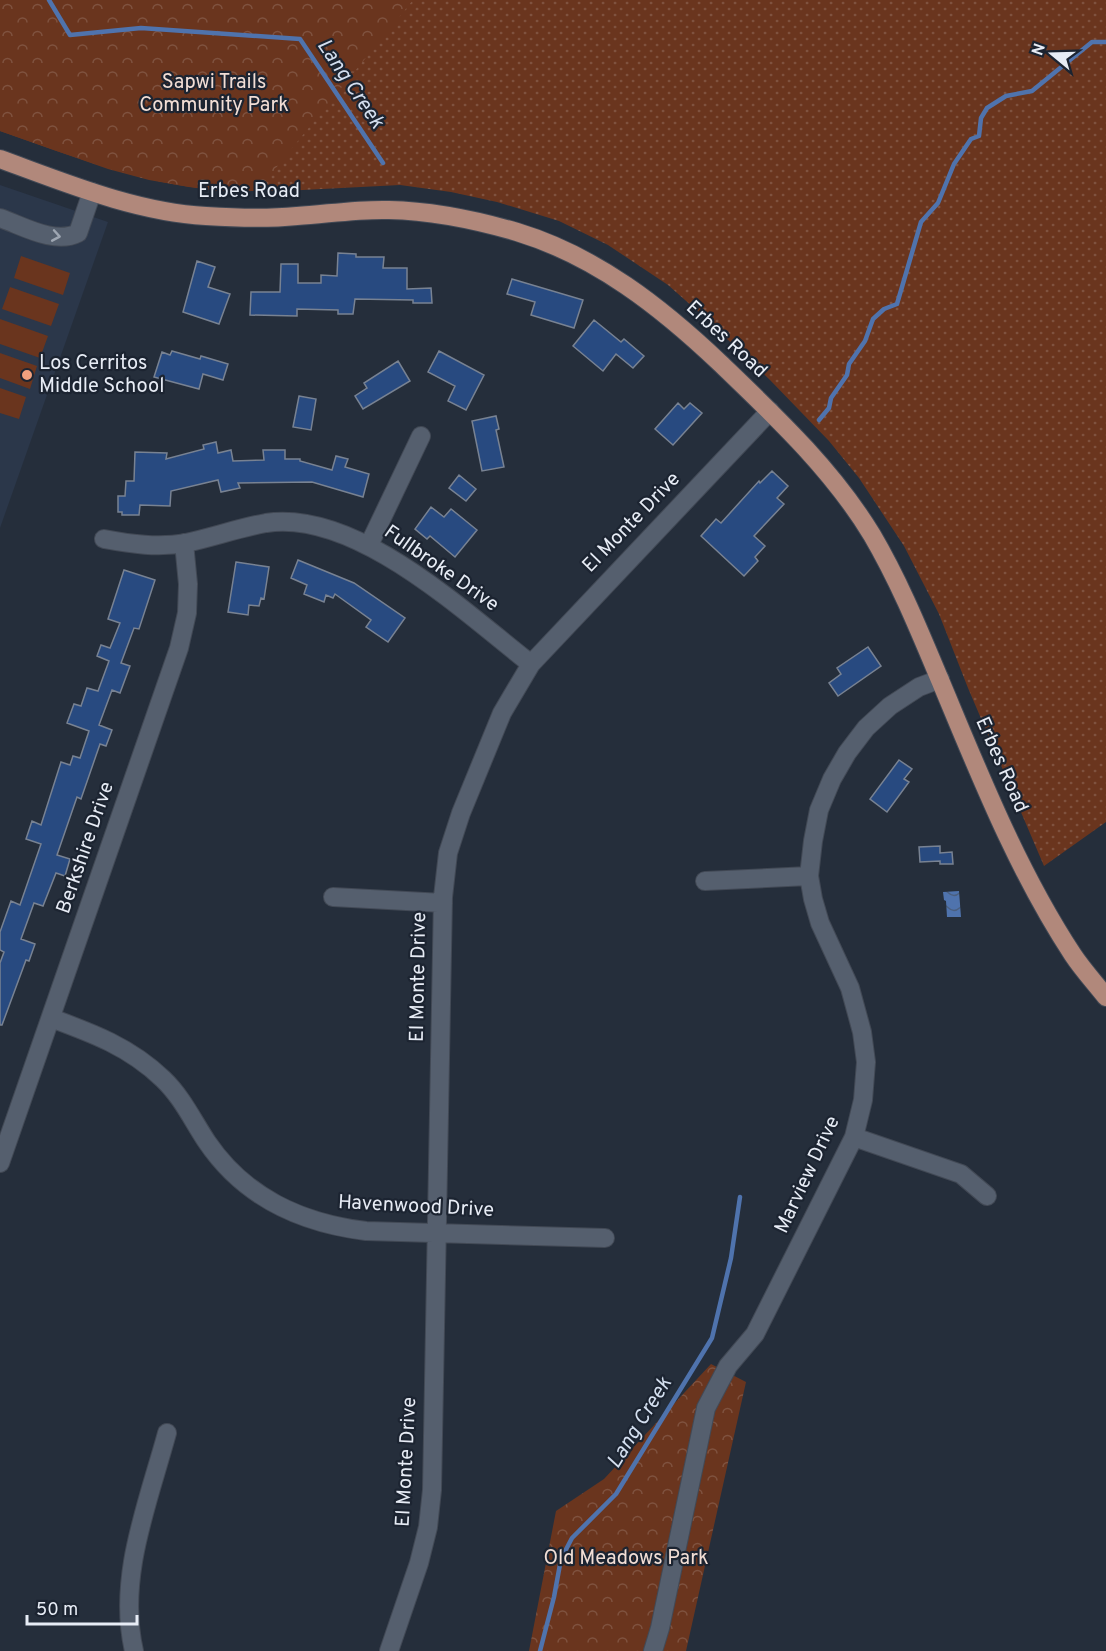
<svg xmlns="http://www.w3.org/2000/svg" width="1106" height="1651" viewBox="0 0 1106 1651" font-family="Overpass,sans-serif">
  <style>
    .built { fill: #2b374a }
    .grass { fill: url(#grass-dots) }
    .forest { fill: url(#forest-crowns) }
    .garden { fill: #6a351e }
    .water { fill: url(#water-waves) }
    .lines { fill: none; stroke-linecap: round; stroke-linejoin: round }
    .stream { stroke: #4f73ad; stroke-width: 4.5 }
    .building { fill: #284a80; stroke: #788292; stroke-width: 1.5 }
    .minor-casing { stroke: #424955; stroke-width: 20 }
    .major-casing { stroke: #424955; stroke-width: 20 }
    .minor { stroke: #555f6e; stroke-width: 18 }
    .major { stroke: #b1887b; stroke-width: 18 }
    .oneway { stroke: #9ea6b2 }
    .poi-dot { fill: #f2a17e; stroke: #1c2431; stroke-width: 2 }
    .labels { text-anchor: middle; dominant-baseline: central; stroke-width: 4.5; stroke-linejoin: round; paint-order: stroke }
    .park-label { font-size: 20px; fill: #f2ded5; stroke: #1c2431 }
    .street-label { font-size: 20px; fill: #e7ecf5; stroke: #1c2431 }
    .poi-label { font-size: 20px; fill: #e7ecf5; stroke: #1c2431; text-anchor: start }
    .water-label { font-size: 21px; font-style: italic; fill: #d4dfef; stroke: #1c2431 }
  </style>
  <defs>
    <pattern id="grass-dots" width="8" height="8" patternUnits="userSpaceOnUse" patternTransform="scale(1.5)"><rect width="8" height="8" fill="#6a351e"/><path d="M2 2h.1M6 6h.1" fill="none" stroke="#7f523f" stroke-width="1.8" stroke-linecap="round"/></pattern>
    <pattern id="forest-crowns" width="20" height="18" patternUnits="userSpaceOnUse" patternTransform="scale(1.5)"><rect width="20" height="18" fill="#6a351e"/><path d="M2 6a3 3 0 1 1 6 0M12 15a3 3 0 1 1 6 0" fill="none" stroke="#7f523f"/></pattern>
    <pattern id="water-waves" width="16" height="10" patternUnits="userSpaceOnUse" patternTransform="scale(1.5)"><rect width="16" height="10" fill="#4f73ad"/><path d="M0 5q4-4 8 0t8 0" fill="none" stroke="#4a5f80"/></pattern>
  </defs>
  <rect width="100%" height="100%" fill="#252e3b"/>
  <path class="built" d="M 0,185 L 108,222 L 0,528 Z"/>
  <path class="grass" d="M 0,0 L 1106,0 L 1106,822 L 1044,866 L 968,688 L 939,614 L 904,546 L 859,478 L 829,441 L 770,380 L 702,315 L 668,285 L 608,245 L 559,221 L 497,202 L 451,192 L 400,185 L 283,191 L 219,191 L 189,187 L 149,180 L 108,169 L 0,131 Z"/>
  <path class="forest" d="M 0,0 L 413,0 L 258,190 C 245,190 231,192 217,190 C 141,184 72,156 0,131 Z
    M 711,1364 L 746,1382 L 686,1651 L 529,1651 L 556,1511 L 604,1479 Z"/>
  <path class="garden" d="M 21,256 L 70,273 L 63,295 L 14,278 Z
    M 10,287 L 59,304 L 51,326 L 2,309 Z
    M 0,319 L 48,336 L 40,358 L 0,344 Z
    M 0,353 L 37,366 L 30,389 L 0,378 Z
    M 0,388 L 26,397 L 19,419 L 0,413 Z"/>
  <path class="water" d="M 959,891 L 961,917 L 947,917 L 946,901 L 944,900 L 943,892 Z"/>
  <g class="lines">
    <path class="stream" d="M 49,0 L 70,35 L 141,28 L 300,39 L 383,163
      M 819,420 L 829,408 L 831,398 L 847,375 L 849,364 L 865,341 L 873,319 L 884,309 L 897,304 L 921,222 L 938,203 L 954,164 L 971,139 L 979,136 L 981,118 L 987,108 L 1006,96 L 1032,91 L 1092,42 L 1106,42
      M 540,1651 L 554,1597 L 561,1559 L 572,1538 L 616,1494 L 712,1338 L 731,1258 L 740,1197"/>
  </g>
  <path class="building" d="M 338,253 L 356,254 L 356,257 L 384,257 L 383,268 L 407,268 L 407,289 L 431,288 L 432,303 L 413,303 L 413,300 L 355,299 L 353,314 L 338,314 L 338,310 L 297,309 L 297,316 L 250,315 L 251,292 L 280,292 L 281,264 L 298,264 L 298,283 L 321,283 L 321,275 L 337,276 Z
    M 197,261 L 215,267 L 208,287 L 230,294 L 219,324 L 183,312 Z
    M 512,279 L 583,300 L 574,328 L 531,315 L 535,302 L 507,294 Z
    M 594,320 L 621,342 L 624,339 L 644,356 L 633,368 L 616,354 L 603,371 L 573,346 Z
    M 172,351 L 200,359 L 201,356 L 228,364 L 223,380 L 203,374 L 199,389 L 154,377 L 162,352 L 170,355 Z
    M 439,351 L 484,375 L 466,410 L 448,401 L 455,386 L 428,372 Z
    M 398,361 L 410,381 L 363,409 L 355,396 L 367,388 L 364,383 Z
    M 299,396 L 316,399 L 311,430 L 293,427 Z
    M 678,403 L 684,409 L 690,403 L 702,413 L 673,445 L 655,429 Z
    M 496,416 L 499,429 L 496,430 L 504,467 L 482,471 L 472,421 Z
    M 216,442 L 218,453 L 231,450 L 233,461 L 264,460 L 263,450 L 285,450 L 285,459 L 300,459 L 300,461 L 332,470 L 336,456 L 348,459 L 345,467 L 369,474 L 363,497 L 312,482 L 238,483 L 240,488 L 221,492 L 218,480 L 171,491 L 170,506 L 140,505 L 139,515 L 122,515 L 122,512 L 118,512 L 118,496 L 125,496 L 126,481 L 134,481 L 135,452 L 167,453 L 166,459 L 204,449 L 203,445 Z
    M 772,471 L 788,486 L 777,498 L 784,504 L 754,536 L 765,546 L 755,557 L 758,561 L 744,576 L 701,536 L 716,519 L 721,523 L 759,481 L 760,483 Z
    M 459,475 L 476,489 L 466,501 L 449,488 Z
    M 431,507 L 444,517 L 451,509 L 477,530 L 455,557 L 430,536 L 427,539 L 415,529 Z
    M 298,560 L 354,583 L 405,618 L 388,642 L 366,627 L 371,620 L 335,594 L 333,598 L 326,595 L 324,602 L 304,594 L 307,585 L 291,578 Z
    M 236,562 L 269,567 L 264,599 L 261,598 L 259,606 L 249,605 L 248,615 L 228,612 Z
    M 124,570 L 155,580 L 139,629 L 134,628 L 121,663 L 130,666 L 120,693 L 112,690 L 99,725 L 112,730 L 106,746 L 100,744 L 81,799 L 77,797 L 57,855 L 70,859 L 65,876 L 56,873 L 43,906 L 34,903 L 21,939 L 35,944 L 29,961 L 26,960 L 2,1025 L 0,1025 L 0,963 L 4,952 L 0,950 L 0,932 L 11,901 L 20,905 L 41,844 L 26,839 L 32,821 L 41,825 L 61,762 L 70,765 L 73,756 L 80,758 L 89,731 L 67,723 L 74,704 L 81,706 L 87,688 L 98,691 L 109,661 L 97,656 L 101,645 L 110,648 L 120,623 L 108,619 Z
    M 868,647 L 881,666 L 838,696 L 829,683 L 841,674 L 837,668 Z
    M 899,760 L 912,769 L 904,779 L 909,782 L 887,812 L 870,799 Z
    M 940,846 L 940,853 L 952,852 L 953,864 L 940,864 L 940,861 L 920,862 L 919,847 Z"/>
  <g class="lines">
    <g class="minor-casing">
      <path id="minor" d="M 0,218 C 23,226 55,245 78,233 L 92,192
        M 104,539 C 131,544 158,548 186,543 C 213,537 239,528 266,523 C 356,509 464,612 531,664
        M 369,545 L 421,436
        M 705,881 L 809,876
        M 333,897 L 443,903
        M 51,1018 C 92,1033 130,1047 163,1079 C 182,1097 193,1121 207,1142 C 245,1198 301,1223 366,1231 L 605,1238
        M 854,1137 L 961,1174 L 987,1196
        M 0,1163 L 179,648 L 187,613 L 188,584 L 184,543
        M 134,1651 C 117,1578 148,1503 167,1433
        M 389,1651 L 419,1563 L 428,1527 L 432,1490 L 443,897 L 448,853 L 461,813 L 502,713 L 531,664 L 770,411
        M 653,1651 L 660,1628 L 706,1408 L 728,1366 L 755,1334 L 854,1137 L 863,1100 L 866,1062 L 862,1032 L 850,988 L 820,923 L 813,899 L 809,876 L 813,841 L 819,810 L 832,779 L 847,753 L 866,728 L 890,706 L 919,687 L 940,679"/>
    </g>
    <g class="major-casing">
      <path id="major" d="M 0,159 C 66,183 135,212 206,216 C 236,218 267,219 297,216 C 328,214 358,209 389,210 C 432,211 476,220 517,232 C 596,256 661,307 720,363 C 775,416 832,469 872,535 C 899,581 919,630 940,680 C 979,773 1017,870 1073,955 C 1083,970 1095,983 1106,997"/>
    </g>
    <use href="#minor" class="minor"/>
    <use href="#major" class="major"/>
  </g>
  <defs><path id="oneway-chevron" d="M-2-3.5L2.5 0L-2 3.5" fill="none" stroke-width="1.6" stroke-linecap="round" stroke-linejoin="round" transform="scale(1.5)"/></defs>
  <use class="oneway" href="#oneway-chevron" transform="translate(56 236) rotate(10)"/>
  <circle class="poi-dot" cx="27" cy="375" r="6"/>
  <g class="labels">
    <g class="park-label">
      <text x="214" y="83">Sapwi Trails<tspan x="214" dy="23">Community Park</tspan></text>
      <text x="626" y="1559">Old Meadows Park</text>
    </g>
    <g class="street-label">
      <text x="249" y="192">Erbes Road</text>
      <text transform="translate(726 340) rotate(43)">Erbes Road</text>
      <text transform="translate(632 523) rotate(-46)">El Monte Drive</text>
      <text transform="translate(441 569) rotate(35)">Fullbroke Drive</text>
      <text transform="translate(1001 765) rotate(66)">Erbes Road</text>
      <text transform="translate(86 848) rotate(-71)">Berkshire Drive</text>
      <text transform="translate(419 977) rotate(-89)">El Monte Drive</text>
      <text transform="translate(808 1175) rotate(-65)">Marview Drive</text>
      <text transform="translate(416 1207) rotate(3)">Havenwood Drive</text>
      <text transform="translate(407 1462) rotate(-87)">El Monte Drive</text>
    </g>
    <g class="poi-label">
      <text x="39" y="364">Los Cerritos<tspan x="39" dy="23">Middle School</tspan></text>
    </g>
    <g class="water-label">
      <text transform="translate(350 84) rotate(56)">Lang Creek</text>
      <text transform="translate(640 1423) rotate(-58)">Lang Creek</text>
    </g>
  </g>
  <g transform="translate(1052 54) rotate(289)" stroke="#1c2431" stroke-width="4.5" paint-order="stroke">
  <path d="M0-4.5L10 22L0 15L-10 22Z" fill="#e7ecf5"/>
  <text y="-9" font-size="16" font-weight="bold" text-anchor="middle" fill="#e7ecf5">N</text>
  </g>
  <path d="M27 1615v9h110v-9" fill="none" stroke="#e7ecf5" stroke-width="3"/>
  <text x="36" y="1615" font-size="18" fill="#e7ecf5" stroke="#1c2431" stroke-width="4.5" paint-order="stroke">50 m</text>
</svg>
